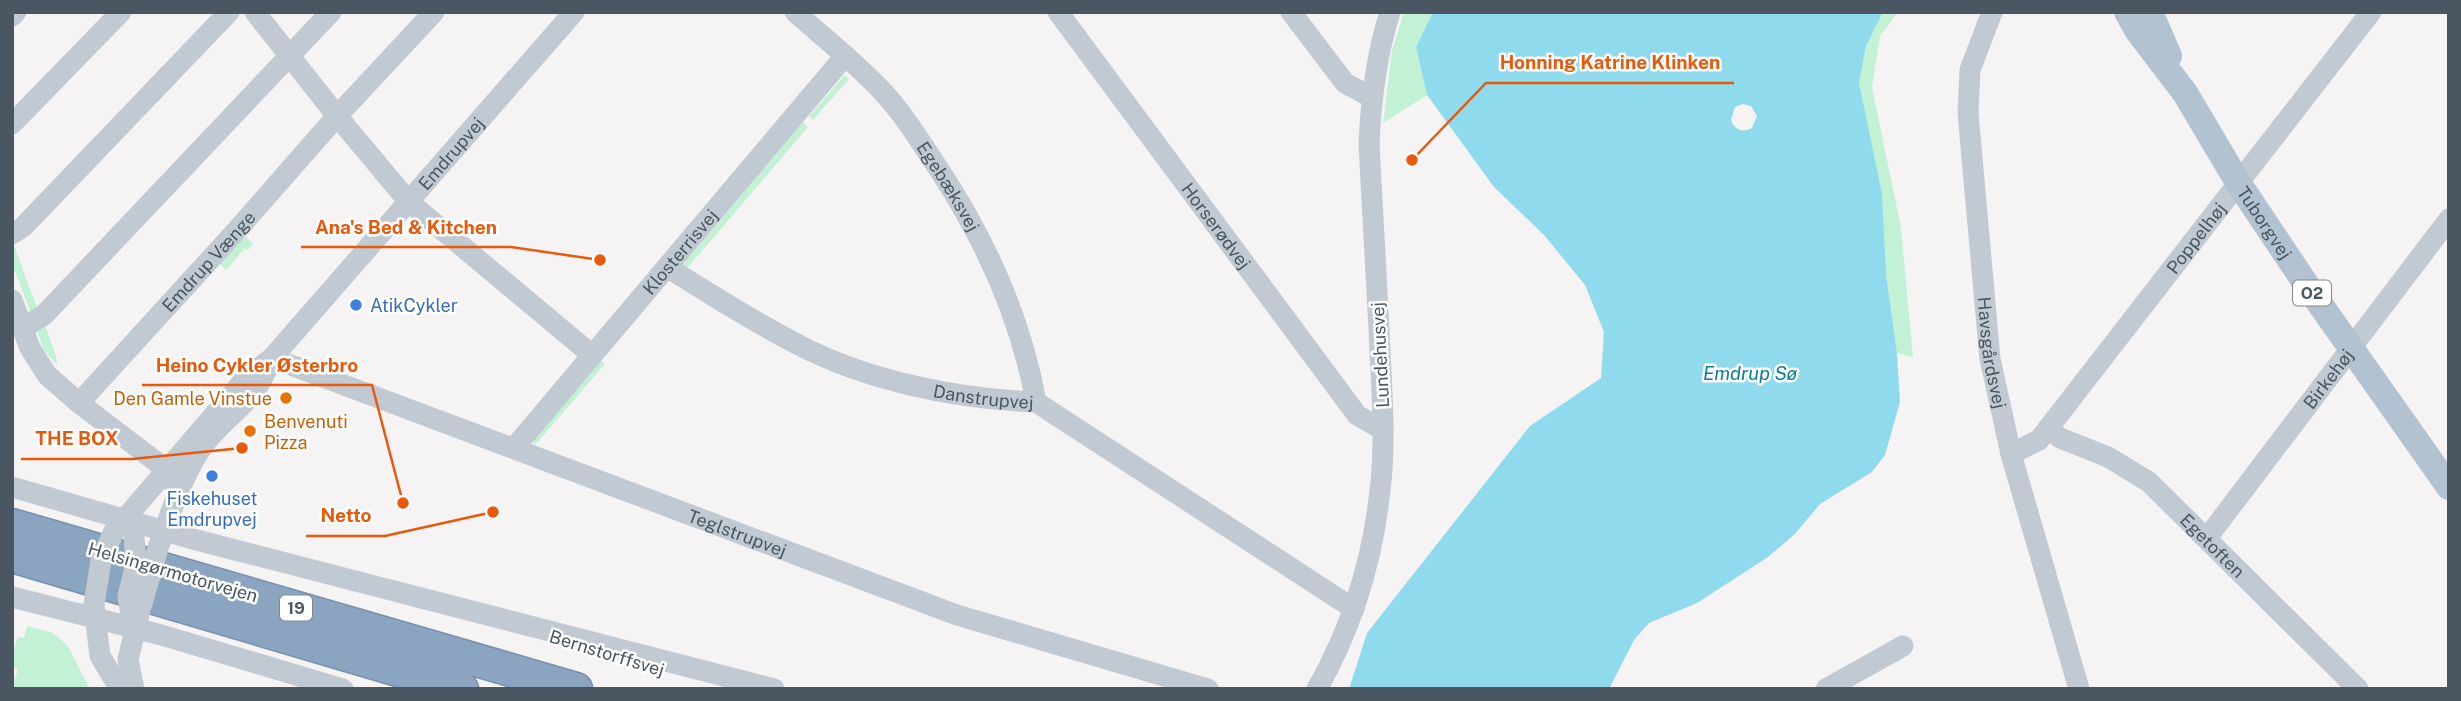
<svg xmlns="http://www.w3.org/2000/svg" width="2461" height="701" viewBox="0 0 2461 701" font-family="'Public Sans',sans-serif">
  <style>
    .green { fill: #c3f1d5 }
    .water { fill: #90daee; fill-rule: evenodd }
    .lines { fill: none; stroke-linecap: round; stroke-linejoin: round }
    .highway-casing { stroke: #7690ad; stroke-width: 35 }
    .minor { stroke: #c1cad2; stroke-width: 21 }
    .major { stroke: #b3c2d1; stroke-width: 26 }
    .highway { stroke: #8ba5c1; stroke-width: 32 }
    .minor-bridge { stroke: #c1cad2; stroke-width: 21 }
    .shop-dot { fill: #3f7fe0; stroke: #fff; stroke-width: 2.5 }
    .food-dot { fill: #e8710a; stroke: #fff; stroke-width: 2.5 }
    .labels { text-anchor: middle; dominant-baseline: central; stroke-width: 5; stroke-linejoin: round; paint-order: stroke }
    .shield { fill: #fff; stroke: #808990; stroke-width: 2 }
    .shield-label { font-size: 16px; font-weight: bold; fill: #4a5661 }
    .street-label { font-size: 18px; fill: #4a5661; stroke: #fff }
    .shop-label { font-size: 18px; fill: #366cbe; stroke: #fff; text-anchor: start }
    .food-label { font-size: 18px; fill: #c56008; stroke: #fff; text-anchor: end }
    .water-label { font-size: 19px; font-style: italic; fill: #0c7c9b; stroke: #fff }
    .leader { fill: none; stroke: #e8590c; stroke-width: 2.5 }
    .callout-dot { fill: #e8590c; stroke: #fff; stroke-width: 2.5 }
    .callout-label { font-size: 19px; text-anchor: middle; font-weight: bold; fill: #e8590c; stroke: #fff; stroke-width: 5; stroke-linejoin: round; paint-order: stroke }
  </style>
  <rect width="100%" height="100%" fill="#f5f3f3"/>
  <path class="green" d="M 1404,12 L 1433,12 L 1416,47 L 1427,95 L 1383,123 L 1392,51 Z
    M 1883,12 L 1898,12 L 1880,36 L 1872,87 L 1901,228 L 1913,357 L 1897,353 L 1859,83 L 1866,46 Z
    M 845,75 L 849,79 L 813,120 L 809,116 Z
    M 803,122 L 808,127 L 684,272 L 682,266 Z
    M 242,233 L 253,244 L 248,250 L 245,248 L 226,270 L 217,261 Z
    M 12,240 L 39,313 L 31,313 L 12,264 Z
    M 44,323 L 56,356 L 57,365 L 44,350 L 36,328 Z
    M 600,360 L 605,364 L 535,445 L 533,443 L 535,437 Z
    M 27,626 L 53,633 L 67,645 L 90,689 L 12,689 L 18,669 L 12,667 L 12,649 L 14,649 L 18,637 L 24,638 Z"/>
  <path class="water" d="M 1433,12 L 1883,12 L 1866,46 L 1859,83 L 1882,194 L 1886,274 L 1897,353 L 1900,402 L 1885,455 L 1872,472 L 1820,504 L 1795,534 L 1768,557 L 1697,603 L 1649,623 L 1634,640 L 1609,689 L 1349,689 L 1367,633 L 1530,426 L 1601,378 L 1604,332 L 1585,285 L 1544,235 L 1494,187 L 1427,95 L 1416,47 ZM 1743,104 L 1751,106 L 1757,116 L 1752,128 C 1743,133 1734,130 1731,120 L 1735,107 Z"/>
  <g class="lines">
    <g class="highway-casing">
      <path id="highway" d="M 12,525 L 576,689
        M 12,556 L 462,689"/>
    </g>
    <g class="minor">
      <path d="M 255,12 L 337,116 L 409,202 L 592,355"/>
      <path id="s1" d="M 795,12 C 824,38 855,62 882,91 C 901,111 917,136 932,159 C 983,234 1020,313 1036,402"/>
      <path id="s2" d="M 1058,12 L 1357,415 L 1383,430"/>
      <path d="M 1291,12 L 1345,83 L 1371,97"/>
      <path id="s3" d="M 1992,12 L 1970,70 L 1968,113 L 1990,359 L 2011,454 L 2079,689"/>
      <path d="M 12,16 L 16,12"/>
      <path d="M 12,124 L 121,12"/>
      <path d="M 12,234 L 23,227 L 229,12"/>
      <path id="s4" d="M 667,267 C 710,294 752,321 797,344 C 867,381 957,399 1036,402 L 1354,609"/>
      <path d="M 12,300 L 30,348 L 47,375 L 79,403 L 167,470 L 179,493"/>
      <path d="M 23,328 L 44,315 L 331,12"/>
      <path id="s5" d="M 272,358 L 957,615 L 1208,689"/>
      <path id="s6" d="M 79,403 L 237,230 L 337,116 L 434,12"/>
      <path id="s7" d="M 2048,428 L 2060,438 L 2108,457 L 2149,482 L 2358,689"/>
      <path id="s8" d="M 514,448 L 845,56"/>
      <path id="s9" d="M 2011,454 L 2039,440 L 2371,12"/>
      <path d="M 12,487 L 189,538 L 774,689"/>
      <path id="s10" d="M 116,529 L 238,387 L 247,377 L 272,358 L 574,12"/>
      <path id="s11" d="M 2207,538 L 2449,219"/>
      <path d="M 160,543 C 171,511 183,475 202,447 C 218,424 243,409 258,386 C 262,380 265,373 268,366"/>
      <path d="M 12,597 L 158,634 L 343,689"/>
      <path d="M 94,606 L 100,656 L 120,689"/>
      <path d="M 134,689 L 128,660 L 138,617"/>
      <path d="M 1317,689 C 1350,631 1371,565 1379,499 C 1387,443 1381,385 1379,329 C 1376,267 1372,206 1369,144 C 1371,98 1376,56 1390,12"/>
      <path d="M 1826,689 L 1903,646"/>
    </g>
    <g class="major">
      <path id="s12" d="M 2127,12 L 2137,30 L 2185,93 L 2239,184 L 2310,290 L 2449,487"/>
      <path d="M 2150,12 L 2169,56"/>
    </g>
    <use href="#highway" class="highway"/>
    <path class="minor-bridge" d="M 94,604 L 101,561 L 114,531
      M 131,615 L 128,596 L 136,564 L 134,537
      M 138,617 L 159,545"/>
  </g>
  <g class="shop-dot">
    <circle cx="356" cy="305" r="7"/>
    <circle cx="212" cy="476" r="7"/>
  </g>
  <g class="food-dot">
    <circle cx="286" cy="398" r="7"/>
    <circle cx="250" cy="431" r="7"/>
  </g>
  <g class="labels">
    <g class="shield">
      <rect x="2293" y="280.5" width="38" height="25" rx="5"/>
      <rect x="280" y="595.5" width="32" height="25" rx="5"/>
    </g>
    <g class="shield-label">
      <text x="2312" y="293">O2</text>
      <text x="296" y="608">19</text>
    </g>
    <g class="street-label">
      <text stroke="none"><textPath href="#s10" startOffset="504">Emdrupvej</textPath></text>
      <text stroke="none"><textPath href="#s1" startOffset="234">Egebæksvej</textPath></text>
      <text stroke="none"><textPath href="#s12" startOffset="252">Tuborgvej</textPath></text>
      <text stroke="none"><textPath href="#s2" startOffset="266">Horserødvej</textPath></text>
      <text stroke="none"><textPath href="#s9" startOffset="287">Poppelhøj</textPath></text>
      <text stroke="none"><textPath href="#s8" startOffset="257">Klosterrisvej</textPath></text>
      <text stroke="none"><textPath href="#s6" startOffset="192">Emdrup Vænge</textPath></text>
      <text stroke="none"><textPath href="#s3" startOffset="346">Havsgårdsvej</textPath></text>
      <text transform="translate(1380 355) rotate(-93)">Lundehusvej</text>
      <text stroke="none"><textPath href="#s11" startOffset="200">Birkehøj</textPath></text>
      <text stroke="none"><textPath href="#s4" startOffset="346">Danstrupvej</textPath></text>
      <text stroke="none"><textPath href="#s5" startOffset="497">Teglstrupvej</textPath></text>
      <text stroke="none"><textPath href="#s7" startOffset="205">Egetoften</textPath></text>
      <text transform="translate(173 572) rotate(16)">Helsingørmotorvejen</text>
      <text transform="translate(607 653) rotate(17)">Bernstorffsvej</text>
    </g>
    <g class="shop-label">
      <text x="370" y="305">AtikCykler</text>
      <text x="212" y="498" text-anchor="middle">Fiskehuset<tspan x="212" dy="21">Emdrupvej</tspan></text>
    </g>
    <g class="food-label">
      <text x="272" y="398">Den Gamle Vinstue</text>
      <text x="264" y="421" text-anchor="start">Benvenuti<tspan x="264" dy="21">Pizza</tspan></text>
    </g>
    <g class="water-label">
      <text x="1750" y="373">Emdrup Sø</text>
    </g>
  </g>
  <path class="leader" d="M1412 160L1486 83H1734M600 260L511 247H301M403 503L372 385H142M242 448L132 459H21M493 512L385 536H306"/>
  <g class="callout-dot">
    <circle cx="1412" cy="160" r="7"/>
    <circle cx="600" cy="260" r="7"/>
    <circle cx="403" cy="503" r="7"/>
    <circle cx="242" cy="448" r="7"/>
    <circle cx="493" cy="512" r="7"/>
  </g>
  <g class="callout-label">
    <text x="1610" y="69">Honning Katrine Klinken</text>
    <text x="406" y="234">Ana's Bed &amp; Kitchen</text>
    <text x="257" y="372">Heino Cykler Østerbro</text>
    <text x="77" y="445">THE BOX</text>
    <text x="346" y="522">Netto</text>
  </g>
  <rect width="2461" height="701" fill="none" stroke="#4a5661" stroke-width="28"/>
</svg>
